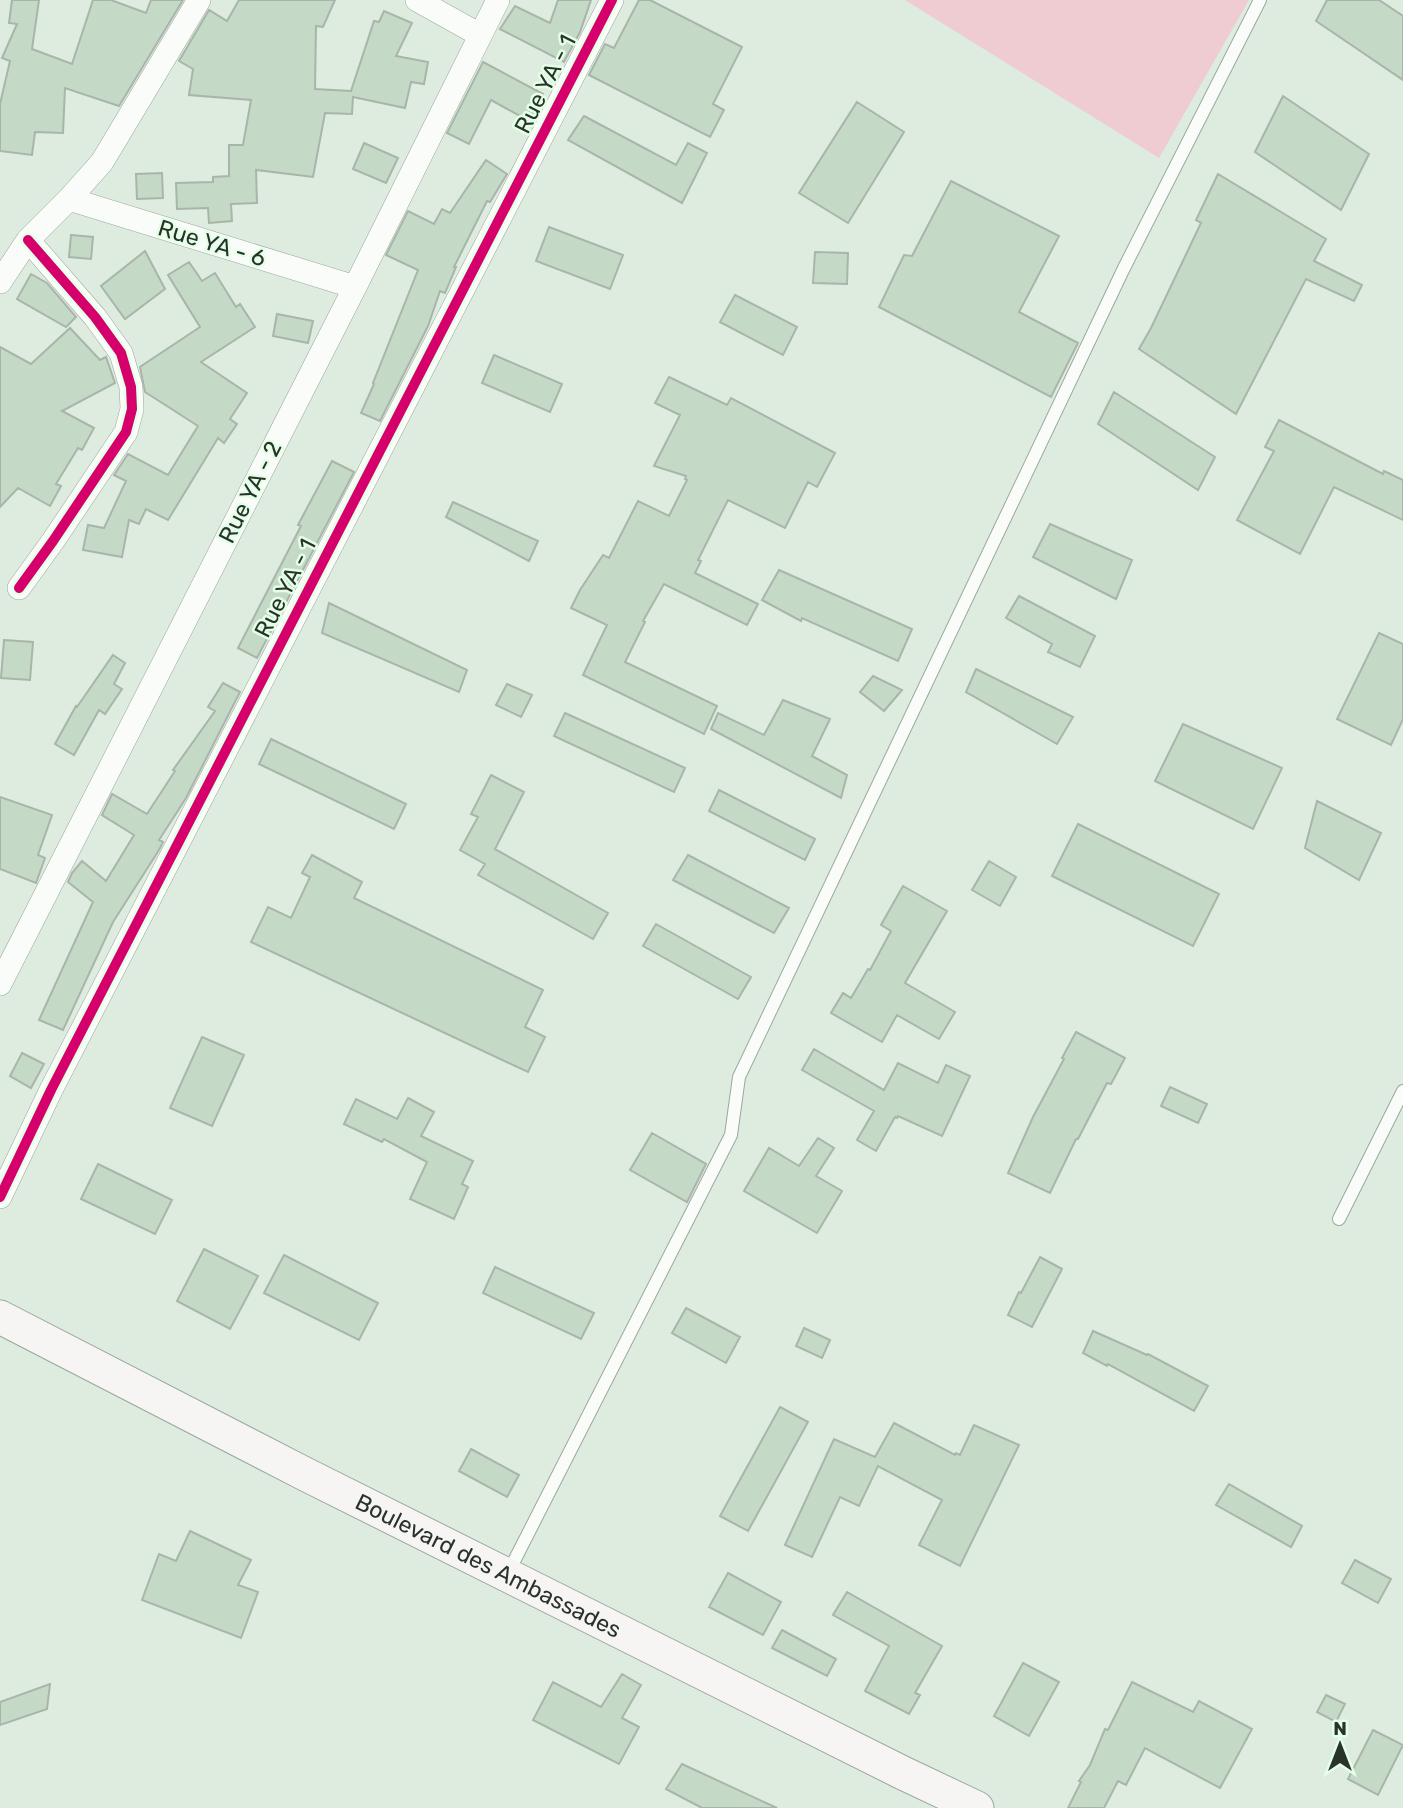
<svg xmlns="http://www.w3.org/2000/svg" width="1403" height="1808" viewBox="0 0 1403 1808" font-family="Rubik,sans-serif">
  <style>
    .green { fill: #eeccd2 }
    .building { fill: #c4dac6; stroke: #a9b5aa; stroke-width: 2 }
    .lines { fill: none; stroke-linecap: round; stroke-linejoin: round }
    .service-casing { stroke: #9ca79d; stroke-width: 14 }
    .minor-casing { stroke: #9ca79d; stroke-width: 24 }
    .secondary-casing { stroke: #9ca79d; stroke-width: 35 }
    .service { stroke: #fafcfa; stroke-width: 12 }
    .minor { stroke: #fafcfa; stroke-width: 23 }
    .secondary { stroke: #f6f5f4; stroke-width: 33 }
    .cycleway-casing { stroke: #e4ffe7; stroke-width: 15 }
    .cycleway { stroke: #d6006c; stroke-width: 10 }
    .labels { text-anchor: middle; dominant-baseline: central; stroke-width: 5; stroke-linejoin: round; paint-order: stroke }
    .street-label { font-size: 23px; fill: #29332a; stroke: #e4ffe7 }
  </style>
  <rect width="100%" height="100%" fill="#ddecde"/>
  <path class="green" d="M 905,0 L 1249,0 L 1159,158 Z"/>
  <path class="building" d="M 12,0 L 39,0 L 32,49 L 72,64 L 93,0 L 111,0 L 146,13 L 151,0 L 183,0 L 119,106 L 65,88 L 63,133 L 35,132 L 32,155 L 0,151 L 0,104 L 10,61 L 2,58 L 17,24 L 9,23 Z
    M 239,0 L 335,0 L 323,27 L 316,26 L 315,89 L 351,91 L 374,21 L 379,22 L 384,11 L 412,23 L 396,56 L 428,62 L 424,84 L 411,82 L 405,108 L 353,97 L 352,114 L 325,113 L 313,177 L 256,170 L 257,203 L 231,204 L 232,221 L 209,223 L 208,208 L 177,209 L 176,183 L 213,182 L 213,177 L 229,176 L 229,145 L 243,145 L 251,100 L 189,95 L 193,69 L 179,61 L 209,10 L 227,21 Z
    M 558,0 L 591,0 L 580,32 L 564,62 L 500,29 L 515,6 L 550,23 Z
    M 639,0 L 650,0 L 742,47 L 713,104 L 724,110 L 710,137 L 589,75 L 605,44 L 614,48 Z
    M 1327,0 L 1379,0 L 1403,16 L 1403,80 L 1316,21 Z
    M 483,62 L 543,94 L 529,121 L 491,100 L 469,144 L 447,133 Z
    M 1283,96 L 1369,154 L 1341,210 L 1255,152 Z
    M 857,102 L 904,132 L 848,223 L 799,193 Z
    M 584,116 L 676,165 L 688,143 L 707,153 L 682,203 L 568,140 Z
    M 364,143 L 398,158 L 386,183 L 353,169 Z
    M 486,160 L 507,174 L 490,202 L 487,201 L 454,267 L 456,267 L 445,293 L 440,291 L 428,326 L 380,421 L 361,413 L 374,384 L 373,383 L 418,270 L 386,255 L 408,211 L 434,224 L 442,209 L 450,213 Z
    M 162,173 L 163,198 L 137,199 L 136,174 Z
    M 1218,174 L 1326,239 L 1314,261 L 1362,285 L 1354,301 L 1306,279 L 1236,414 L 1139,349 L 1151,328 L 1201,223 L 1196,220 Z
    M 951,181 L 1059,236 L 1019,312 L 1078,343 L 1051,397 L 879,307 L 904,255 L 912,256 Z
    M 549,227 L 623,255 L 610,289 L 536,261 Z
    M 71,235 L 93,237 L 91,259 L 69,257 Z
    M 145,251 L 165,289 L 125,319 L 101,286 Z
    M 815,252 L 848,253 L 847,284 L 813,283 Z
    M 189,262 L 202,281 L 215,273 L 236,307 L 240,304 L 255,327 L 201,362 L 247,393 L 230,419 L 237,424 L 224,443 L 218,438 L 168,520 L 146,509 L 139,524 L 129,520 L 122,557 L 83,550 L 88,525 L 104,528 L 126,481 L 114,475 L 128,454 L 168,475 L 198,426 L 145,392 L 140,367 L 200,327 L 168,275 Z
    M 31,274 L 47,283 L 76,317 L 66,327 L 17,299 Z
    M 735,295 L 797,327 L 783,355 L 720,322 Z
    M 277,314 L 313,321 L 308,343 L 273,336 Z
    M 70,328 L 100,360 L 106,357 L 115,383 L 62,411 L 94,428 L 82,450 L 78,448 L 56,484 L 61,486 L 50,506 L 18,488 L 0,507 L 0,347 L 31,364 Z
    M 494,355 L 562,384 L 550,412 L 482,383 Z
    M 669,377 L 727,405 L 731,398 L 835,453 L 817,487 L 808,482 L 785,528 L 728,500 L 698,560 L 701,561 L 695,573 L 758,604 L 747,625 L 664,584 L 643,621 L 645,622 L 625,662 L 717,706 L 704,734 L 583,675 L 607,625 L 571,608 L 580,590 L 603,555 L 609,558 L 638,501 L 669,516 L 687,480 L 685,479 L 686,476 L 654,466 L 680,415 L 655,403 Z
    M 1114,392 L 1215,457 L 1198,490 L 1098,424 Z
    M 1279,420 L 1383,474 L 1384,471 L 1403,480 L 1403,520 L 1334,487 L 1300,554 L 1237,520 L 1274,451 L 1265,447 Z
    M 332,461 L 354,472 L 257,658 L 238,648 L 301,526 L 298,525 Z
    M 453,502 L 538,541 L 529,561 L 446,517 Z
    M 1050,524 L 1132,560 L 1116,599 L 1033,557 Z
    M 779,570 L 912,629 L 898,661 L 802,618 L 801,621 L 762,600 Z
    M 1019,596 L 1095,636 L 1080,667 L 1048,652 L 1052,644 L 1006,618 Z
    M 329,603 L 467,670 L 459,692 L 322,633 Z
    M 1379,633 L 1403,644 L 1403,719 L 1391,745 L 1337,719 Z
    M 4,640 L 33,642 L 30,680 L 1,678 Z
    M 113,655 L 125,663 L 114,684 L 122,689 L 105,714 L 99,710 L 74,755 L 55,744 L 76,706 L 77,707 Z
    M 976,669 L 1073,717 L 1057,744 L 966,692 Z
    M 873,676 L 902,690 L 884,711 L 860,692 Z
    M 223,683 L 240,692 L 186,798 L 159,840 L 163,842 L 159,850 L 113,922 L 63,1030 L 39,1020 L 93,902 L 68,882 L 72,873 L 82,861 L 106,881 L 134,835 L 102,815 L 112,794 L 147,814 L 175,771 L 173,770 L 215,711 L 208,707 Z
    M 507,684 L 532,695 L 521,717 L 496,705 Z
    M 783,700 L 830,719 L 812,756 L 847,775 L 841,798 L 711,729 L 718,713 L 764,735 Z
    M 565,713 L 685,768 L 674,792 L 554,736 Z
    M 1183,724 L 1282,768 L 1253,829 L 1155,781 Z
    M 271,739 L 406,804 L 394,829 L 259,764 Z
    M 491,775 L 524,792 L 495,849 L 608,913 L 593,939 L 478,875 L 485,864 L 460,850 L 478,817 L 471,814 Z
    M 719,790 L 815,839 L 805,860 L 709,811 Z
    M 0,797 L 52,815 L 38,855 L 45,858 L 36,883 L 0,869 Z
    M 1317,801 L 1381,833 L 1359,880 L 1305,848 Z
    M 1078,824 L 1219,894 L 1193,946 L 1052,876 Z
    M 312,855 L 362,882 L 354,898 L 543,990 L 525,1027 L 545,1037 L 528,1072 L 251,942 L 268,907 L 291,918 L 310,877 L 302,873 Z
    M 688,855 L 789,908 L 774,933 L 673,880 Z
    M 989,861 L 1016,877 L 1000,906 L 972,890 Z
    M 903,886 L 947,911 L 905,983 L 955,1012 L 939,1039 L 897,1015 L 882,1042 L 831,1013 L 843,993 L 851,998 L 868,969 L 870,970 L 891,931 L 881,925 Z
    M 656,924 L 751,977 L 738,999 L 643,946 Z
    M 1076,1032 L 1125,1058 L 1111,1084 L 1107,1083 L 1078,1139 L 1076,1139 L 1050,1193 L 1008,1173 L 1033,1117 L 1064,1059 L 1062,1058 Z
    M 202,1037 L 244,1055 L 212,1126 L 170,1108 Z
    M 814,1049 L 884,1090 L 898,1063 L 938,1083 L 946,1065 L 970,1076 L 942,1136 L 898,1116 L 897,1118 L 895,1117 L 876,1151 L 857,1140 L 874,1111 L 802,1070 Z
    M 22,1053 L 44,1064 L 31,1088 L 10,1076 Z
    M 1170,1087 L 1207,1104 L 1198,1123 L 1161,1106 Z
    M 408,1098 L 434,1112 L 421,1136 L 473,1161 L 462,1184 L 468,1187 L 454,1219 L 410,1199 L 427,1162 L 384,1139 L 382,1142 L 344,1124 L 356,1099 L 397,1119 Z
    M 652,1133 L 706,1164 L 687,1202 L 630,1170 Z
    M 818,1138 L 834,1148 L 816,1176 L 842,1191 L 817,1233 L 744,1191 L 769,1148 L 799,1166 Z
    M 98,1164 L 172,1200 L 155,1234 L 81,1199 Z
    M 204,1249 L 258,1276 L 230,1329 L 177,1301 Z
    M 284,1255 L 378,1303 L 359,1340 L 264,1293 Z
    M 1040,1257 L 1062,1269 L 1032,1327 L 1008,1315 L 1019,1292 L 1021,1293 Z
    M 495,1267 L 594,1313 L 581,1339 L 483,1293 Z
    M 686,1308 L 740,1337 L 726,1363 L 672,1333 Z
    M 804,1328 L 830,1340 L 822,1358 L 796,1346 Z
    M 1093,1331 L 1147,1355 L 1148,1354 L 1208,1386 L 1194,1411 L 1108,1364 L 1107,1366 L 1083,1353 Z
    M 780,1407 L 808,1422 L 748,1531 L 720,1516 Z
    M 894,1423 L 955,1455 L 956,1453 L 960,1455 L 974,1425 L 1019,1445 L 960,1566 L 919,1545 L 942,1500 L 878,1466 L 859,1506 L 840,1497 L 812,1557 L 785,1545 L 834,1439 L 875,1457 Z
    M 471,1449 L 519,1475 L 507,1497 L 459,1471 Z
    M 1229,1484 L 1302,1526 L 1291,1547 L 1216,1505 Z
    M 190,1531 L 251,1560 L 238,1585 L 258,1592 L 241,1638 L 142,1600 L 159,1554 L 176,1561 Z
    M 1355,1560 L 1391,1579 L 1378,1603 L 1342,1583 Z
    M 728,1573 L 781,1602 L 763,1635 L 709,1607 Z
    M 847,1592 L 942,1646 L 915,1693 L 920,1695 L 909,1714 L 865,1691 L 889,1646 L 833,1615 Z
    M 782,1630 L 836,1659 L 827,1676 L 772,1648 Z
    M 1023,1663 L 1059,1682 L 1029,1736 L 994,1716 Z
    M 622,1674 L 641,1685 L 622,1718 L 639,1727 L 619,1764 L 533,1720 L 553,1682 L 601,1707 Z
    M 1132,1682 L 1193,1712 L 1199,1701 L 1252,1729 L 1220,1788 L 1145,1748 L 1126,1785 L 1118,1781 L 1104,1808 L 1068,1808 L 1081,1782 L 1079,1781 L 1090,1765 L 1105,1729 L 1108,1730 Z
    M 50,1684 L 47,1709 L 0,1725 L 0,1702 Z
    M 1326,1695 L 1345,1704 L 1336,1722 L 1317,1712 Z
    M 1373,1730 L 1403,1745 L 1378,1795 L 1348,1779 Z
    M 682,1764 L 777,1808 L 702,1808 L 666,1789 Z"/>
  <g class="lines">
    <g class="service-casing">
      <path id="service" d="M 1339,1219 L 1403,1091
        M 508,1573 L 731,1135 L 739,1077 L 1124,268 L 1260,0"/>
    </g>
    <g class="minor-casing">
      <path id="minor" d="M 417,0 L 480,35
        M 69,199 L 355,287
        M 0,282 L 28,240 L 69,199 L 102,162 L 199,0
        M 19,588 L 53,541 L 126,432 L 132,409 L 131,387 L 121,353 L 95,317 L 28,240
        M 0,984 L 355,287 L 498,0
        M 0,1197 L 51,1090 L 612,0"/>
    </g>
    <g class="secondary-casing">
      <g id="secondary">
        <path id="s1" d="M 0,1317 L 303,1473 L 903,1773 L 977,1808"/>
      </g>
    </g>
    <use href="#service" class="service"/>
    <use href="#minor" class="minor"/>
    <use href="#secondary" class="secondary"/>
    <g class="cycleway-casing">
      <path id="cycleway" d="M 19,588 L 53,541 L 126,432 L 132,409 L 131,387 L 121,353 L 95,317 L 28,240
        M 0,1197 L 51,1090 L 612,0"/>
    </g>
    <use href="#cycleway" class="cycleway"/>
  </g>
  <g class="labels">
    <g class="street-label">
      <text transform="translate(545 84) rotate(-63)">Rue YA - 1</text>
      <text transform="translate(212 243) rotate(17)">Rue YA - 6</text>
      <text transform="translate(250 492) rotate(-63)">Rue YA - 2</text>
      <text transform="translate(285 588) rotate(-63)">Rue YA - 1</text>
      <text stroke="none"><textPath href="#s1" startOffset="548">Boulevard des Ambassades</textPath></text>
    </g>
  </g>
  <g transform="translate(1340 1745)" stroke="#e4ffe7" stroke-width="5" paint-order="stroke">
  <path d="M0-5L12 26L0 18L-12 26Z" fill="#29332a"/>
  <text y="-10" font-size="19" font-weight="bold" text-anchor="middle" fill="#29332a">N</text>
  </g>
</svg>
